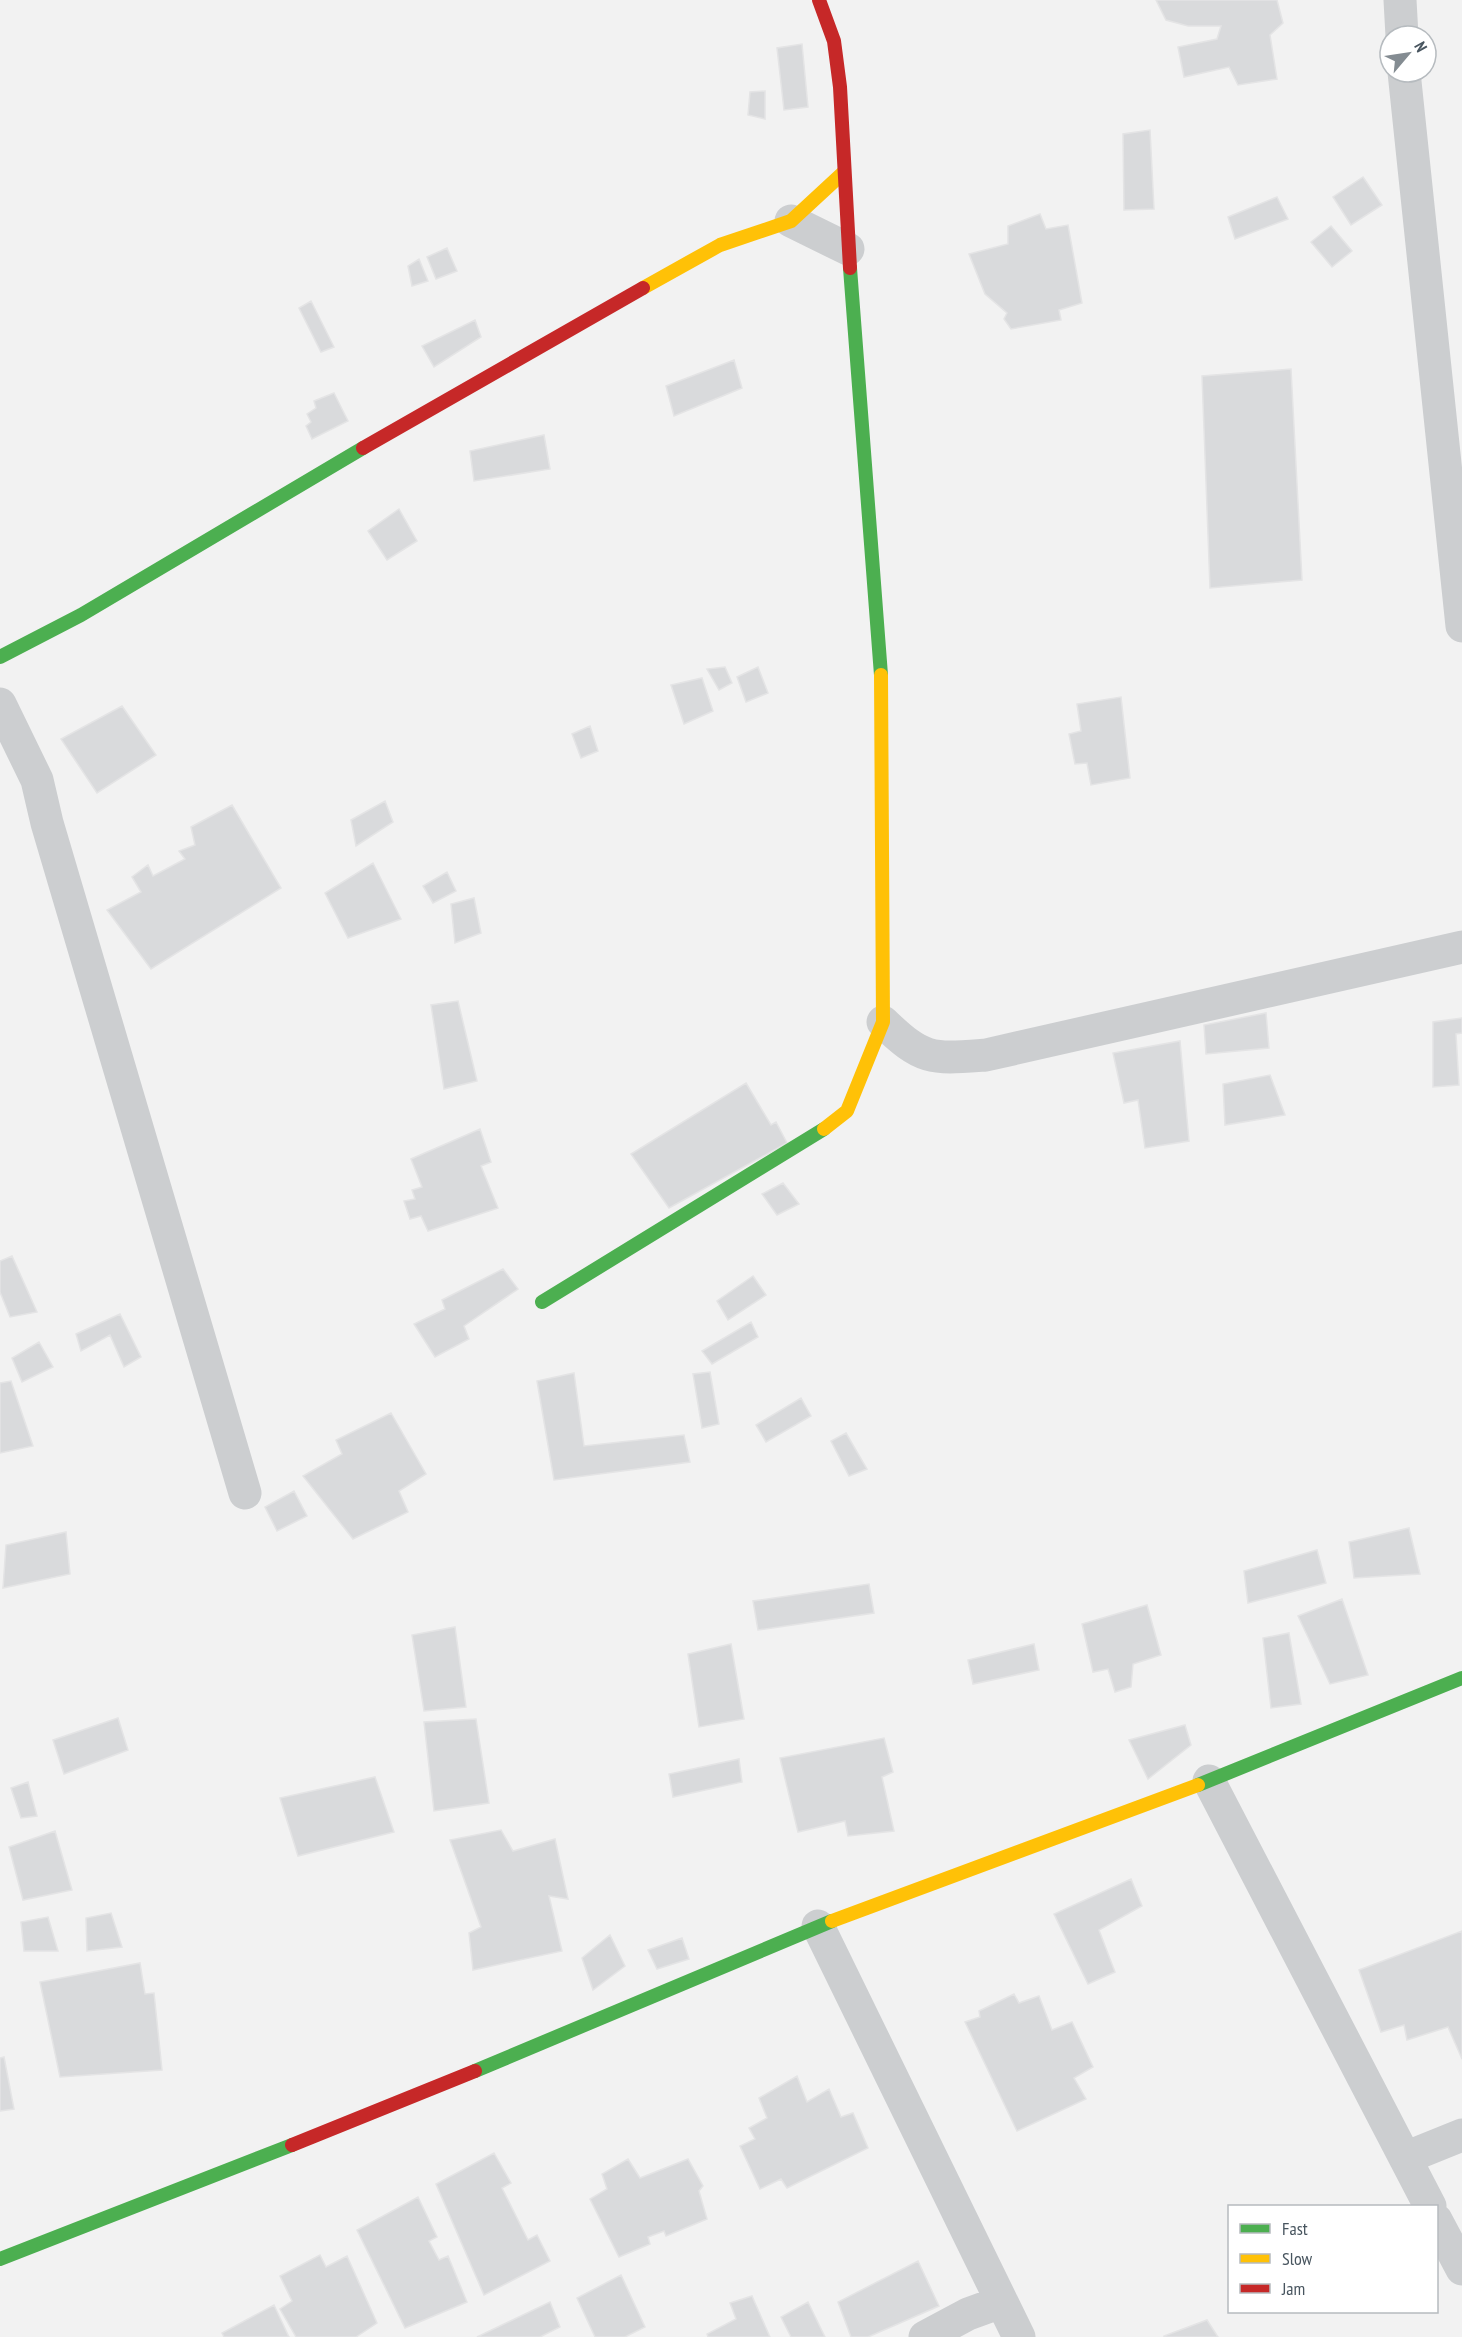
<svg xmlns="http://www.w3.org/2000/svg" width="1462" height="2337" viewBox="0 0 1462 2337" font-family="'PT Sans Narrow',sans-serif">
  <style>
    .building { fill: #d9dadc; stroke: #e4e4e5; stroke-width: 1.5 }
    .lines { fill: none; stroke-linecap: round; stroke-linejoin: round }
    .street { stroke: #ccced0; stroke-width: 33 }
    .fast { stroke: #4caf50; stroke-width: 14 }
    .slow { stroke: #ffc107; stroke-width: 14 }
    .jam { stroke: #c62828; stroke-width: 14 }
  </style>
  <rect width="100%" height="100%" fill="#f2f2f2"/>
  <path class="building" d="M 1156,0 L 1277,0 L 1283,23 L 1270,35 L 1277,79 L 1238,85 L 1229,67 L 1184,77 L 1178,47 L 1217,39 L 1221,26 L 1188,26 L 1166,20 Z
    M 802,44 L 808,107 L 784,110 L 777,48 Z
    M 765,91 L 765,119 L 748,115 L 750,92 Z
    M 1150,130 L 1154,209 L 1124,210 L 1123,134 Z
    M 1363,177 L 1382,205 L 1351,225 L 1333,197 Z
    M 1277,197 L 1288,219 L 1235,239 L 1228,217 Z
    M 1040,214 L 1046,229 L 1068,225 L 1082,303 L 1059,310 L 1061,320 L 1011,329 L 1004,319 L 1007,313 L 985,294 L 969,254 L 1008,244 L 1008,226 Z
    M 1331,226 L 1352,251 L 1332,267 L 1311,242 Z
    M 447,248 L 457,271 L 436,279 L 427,257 Z
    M 419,259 L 428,281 L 412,286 L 408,266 Z
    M 311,301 L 334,347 L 321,352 L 299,308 Z
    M 475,320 L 481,337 L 434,367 L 422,346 Z
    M 734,360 L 742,388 L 674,416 L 666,386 Z
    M 1291,369 L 1302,580 L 1210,588 L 1202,376 Z
    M 334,393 L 348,421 L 312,439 L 306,426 L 311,422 L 307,414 L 316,408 L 314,401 Z
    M 544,435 L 550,469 L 474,481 L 470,451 Z
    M 399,509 L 417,541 L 387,560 L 368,531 Z
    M 725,667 L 732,683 L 719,690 L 707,669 Z
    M 758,667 L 768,693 L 746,702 L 737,677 Z
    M 702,678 L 713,711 L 684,724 L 671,685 Z
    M 1121,697 L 1130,778 L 1091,785 L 1087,763 L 1075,764 L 1069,734 L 1081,731 L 1077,704 Z
    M 122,706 L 156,755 L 97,793 L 61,739 Z
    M 590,726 L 598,751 L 581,758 L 572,734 Z
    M 385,801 L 393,822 L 356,846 L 351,820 Z
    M 232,805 L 281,888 L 151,969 L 107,910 L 141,892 L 132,877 L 148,865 L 153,876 L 185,859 L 179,851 L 195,845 L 191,827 Z
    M 373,863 L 401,919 L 348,938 L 325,893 Z
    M 447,872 L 456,891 L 433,903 L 423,886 Z
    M 474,898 L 481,933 L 455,943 L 451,904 Z
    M 458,1001 L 477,1081 L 444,1089 L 431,1005 Z
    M 1266,1013 L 1269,1048 L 1206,1054 L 1204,1025 Z
    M 1462,1018 L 1462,1033 L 1456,1034 L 1459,1085 L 1433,1087 L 1433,1022 Z
    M 1180,1041 L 1189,1141 L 1145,1148 L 1138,1100 L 1124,1103 L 1113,1053 Z
    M 1270,1075 L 1285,1115 L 1225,1125 L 1223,1084 Z
    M 746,1083 L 771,1125 L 776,1122 L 787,1143 L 669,1208 L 631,1154 Z
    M 480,1129 L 491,1162 L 481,1166 L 498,1208 L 428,1231 L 421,1216 L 410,1219 L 404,1201 L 415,1199 L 412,1190 L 422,1187 L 411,1159 Z
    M 783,1183 L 799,1204 L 777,1215 L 762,1194 Z
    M 12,1256 L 37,1312 L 10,1317 L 0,1292 L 0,1261 Z
    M 503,1269 L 518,1289 L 464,1326 L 469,1339 L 435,1357 L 414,1324 L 445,1309 L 442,1300 Z
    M 753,1276 L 766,1295 L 728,1320 L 717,1301 Z
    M 120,1314 L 141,1357 L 124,1367 L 110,1335 L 81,1351 L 76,1334 Z
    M 751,1322 L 758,1337 L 712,1364 L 702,1351 Z
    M 39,1342 L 53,1367 L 22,1382 L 12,1358 Z
    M 710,1372 L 719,1424 L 702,1428 L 693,1374 Z
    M 574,1373 L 584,1446 L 684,1435 L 690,1462 L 554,1480 L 537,1381 Z
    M 11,1381 L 33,1446 L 0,1453 L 0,1383 Z
    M 801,1398 L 811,1416 L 766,1442 L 756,1425 Z
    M 391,1413 L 426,1474 L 399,1491 L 408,1512 L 353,1539 L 303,1476 L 342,1454 L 336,1440 Z
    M 846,1433 L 867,1469 L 849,1476 L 831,1441 Z
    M 294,1491 L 307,1516 L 277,1531 L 265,1507 Z
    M 1409,1528 L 1420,1574 L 1354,1578 L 1349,1542 Z
    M 66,1532 L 70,1574 L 3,1588 L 6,1545 Z
    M 1317,1550 L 1326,1583 L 1248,1603 L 1244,1571 Z
    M 869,1584 L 874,1613 L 758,1630 L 753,1601 Z
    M 1342,1599 L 1368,1675 L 1330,1684 L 1298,1616 Z
    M 1147,1605 L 1161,1655 L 1133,1664 L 1131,1687 L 1115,1692 L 1108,1669 L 1093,1672 L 1082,1624 Z
    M 455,1627 L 466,1707 L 424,1711 L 412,1635 Z
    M 1289,1633 L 1301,1704 L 1271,1708 L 1263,1638 Z
    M 731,1644 L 744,1719 L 699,1727 L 688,1654 Z
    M 1034,1644 L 1039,1670 L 973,1684 L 968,1660 Z
    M 118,1718 L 128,1750 L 64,1774 L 53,1740 Z
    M 476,1719 L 489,1803 L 434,1811 L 424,1722 Z
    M 1185,1725 L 1191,1745 L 1148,1779 L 1129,1740 Z
    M 884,1738 L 893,1772 L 882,1777 L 894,1831 L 848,1836 L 845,1821 L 798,1832 L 780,1758 Z
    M 739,1759 L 742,1782 L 673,1797 L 669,1774 Z
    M 375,1777 L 394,1832 L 298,1856 L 280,1798 Z
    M 28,1782 L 37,1816 L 21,1818 L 11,1788 Z
    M 501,1830 L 513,1851 L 555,1839 L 568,1899 L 549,1896 L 562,1951 L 473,1970 L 469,1933 L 481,1927 L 450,1840 Z
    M 55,1831 L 72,1890 L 23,1900 L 9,1847 Z
    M 1131,1879 L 1142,1906 L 1099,1930 L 1115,1972 L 1088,1984 L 1054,1914 Z
    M 111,1913 L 122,1947 L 87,1951 L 86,1918 Z
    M 48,1917 L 58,1951 L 24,1951 L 21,1922 Z
    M 1462,1931 L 1462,2059 L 1448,2027 L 1407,2040 L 1404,2025 L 1381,2032 L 1359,1970 Z
    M 610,1935 L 625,1966 L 593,1990 L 582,1958 Z
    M 682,1938 L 689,1959 L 657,1969 L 648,1950 Z
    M 140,1963 L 145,1994 L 154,1993 L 162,2070 L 60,2077 L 40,1982 Z
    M 1014,1994 L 1019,2003 L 1039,1996 L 1052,2030 L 1072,2022 L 1093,2067 L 1074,2078 L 1086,2099 L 1017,2131 L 965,2022 L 980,2017 L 979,2011 Z
    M 4,2057 L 14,2109 L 0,2111 L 0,2058 Z
    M 797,2076 L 807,2102 L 829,2089 L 841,2117 L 853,2113 L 868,2148 L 787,2188 L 781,2179 L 760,2189 L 740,2146 L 755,2139 L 749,2128 L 767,2118 L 759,2098 Z
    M 494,2153 L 511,2183 L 502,2188 L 528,2240 L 537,2235 L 550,2261 L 484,2295 L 436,2184 Z
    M 628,2159 L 640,2178 L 688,2159 L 703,2186 L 699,2191 L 707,2219 L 666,2236 L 664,2231 L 648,2237 L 650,2244 L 619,2257 L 590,2199 L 607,2189 L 602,2174 Z
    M 418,2197 L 437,2237 L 429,2241 L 439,2260 L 448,2256 L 467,2302 L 405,2328 L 357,2230 Z
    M 320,2255 L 326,2267 L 347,2256 L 377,2323 L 356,2337 L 296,2337 L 280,2309 L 292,2301 L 280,2276 Z
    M 918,2261 L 939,2306 L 868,2337 L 851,2337 L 838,2302 Z
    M 621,2275 L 645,2327 L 625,2337 L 595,2337 L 577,2298 Z
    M 752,2296 L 770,2337 L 708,2337 L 707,2334 L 736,2319 L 730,2303 Z
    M 550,2302 L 560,2327 L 540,2337 L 477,2337 Z
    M 808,2302 L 825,2337 L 791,2337 L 781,2317 Z
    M 274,2305 L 289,2337 L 224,2337 L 222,2333 Z
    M 1207,2320 L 1218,2337 L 1164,2337 L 1164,2336 Z"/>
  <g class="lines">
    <path class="street" d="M 1400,0 L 1402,36
      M 1404,72 L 1462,626
      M 791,221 L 848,249
      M 0,704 L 37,780 L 47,823 L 245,1493
      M 883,1022 C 923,1061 932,1059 986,1055 L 1462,947
      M 1209,1781 L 1430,2206
      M 818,1926 L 1019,2337
      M 1405,2158 L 1462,2135
      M 1436,2220 L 1462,2269
      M 925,2337 L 968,2314 L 1001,2302"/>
    <path class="fast" d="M 850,268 L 881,675
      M 0,657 L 81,615 L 363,448
      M 542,1302 L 824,1129
      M 1198,1785 L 1462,1678
      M 475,2071 L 832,1921
      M 0,2259 L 292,2145"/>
    <path class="slow" d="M 643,288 L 720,245 L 791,221 L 844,172
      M 824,1129 L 847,1111 L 883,1022 L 881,675
      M 832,1921 L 1198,1785"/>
    <path class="jam" d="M 819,0 L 834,41 L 840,87 L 850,268
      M 363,448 L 643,288
      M 292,2145 L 475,2071"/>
  </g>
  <rect x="1228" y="2205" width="210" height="108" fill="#ffffff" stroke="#b6bbbf" stroke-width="1.5"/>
  <rect x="1240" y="2224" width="30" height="9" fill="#4caf50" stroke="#b6bbbf" stroke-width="1.5"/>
  <text x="1282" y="2235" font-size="18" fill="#48555f">Fast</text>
  <rect x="1240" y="2254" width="30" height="9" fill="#ffc107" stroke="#b6bbbf" stroke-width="1.5"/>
  <text x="1282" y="2265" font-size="18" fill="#48555f">Slow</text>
  <rect x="1240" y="2284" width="30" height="9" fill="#c62828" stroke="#b6bbbf" stroke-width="1.5"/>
  <text x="1282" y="2295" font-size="18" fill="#48555f">Jam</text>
  <g transform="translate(1408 54) rotate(61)"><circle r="28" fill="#ffffff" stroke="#b6bbbf" stroke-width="1.5"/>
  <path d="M0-4.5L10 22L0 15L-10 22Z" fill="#848c92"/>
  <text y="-9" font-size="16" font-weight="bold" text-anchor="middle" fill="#48555f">N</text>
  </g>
</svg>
